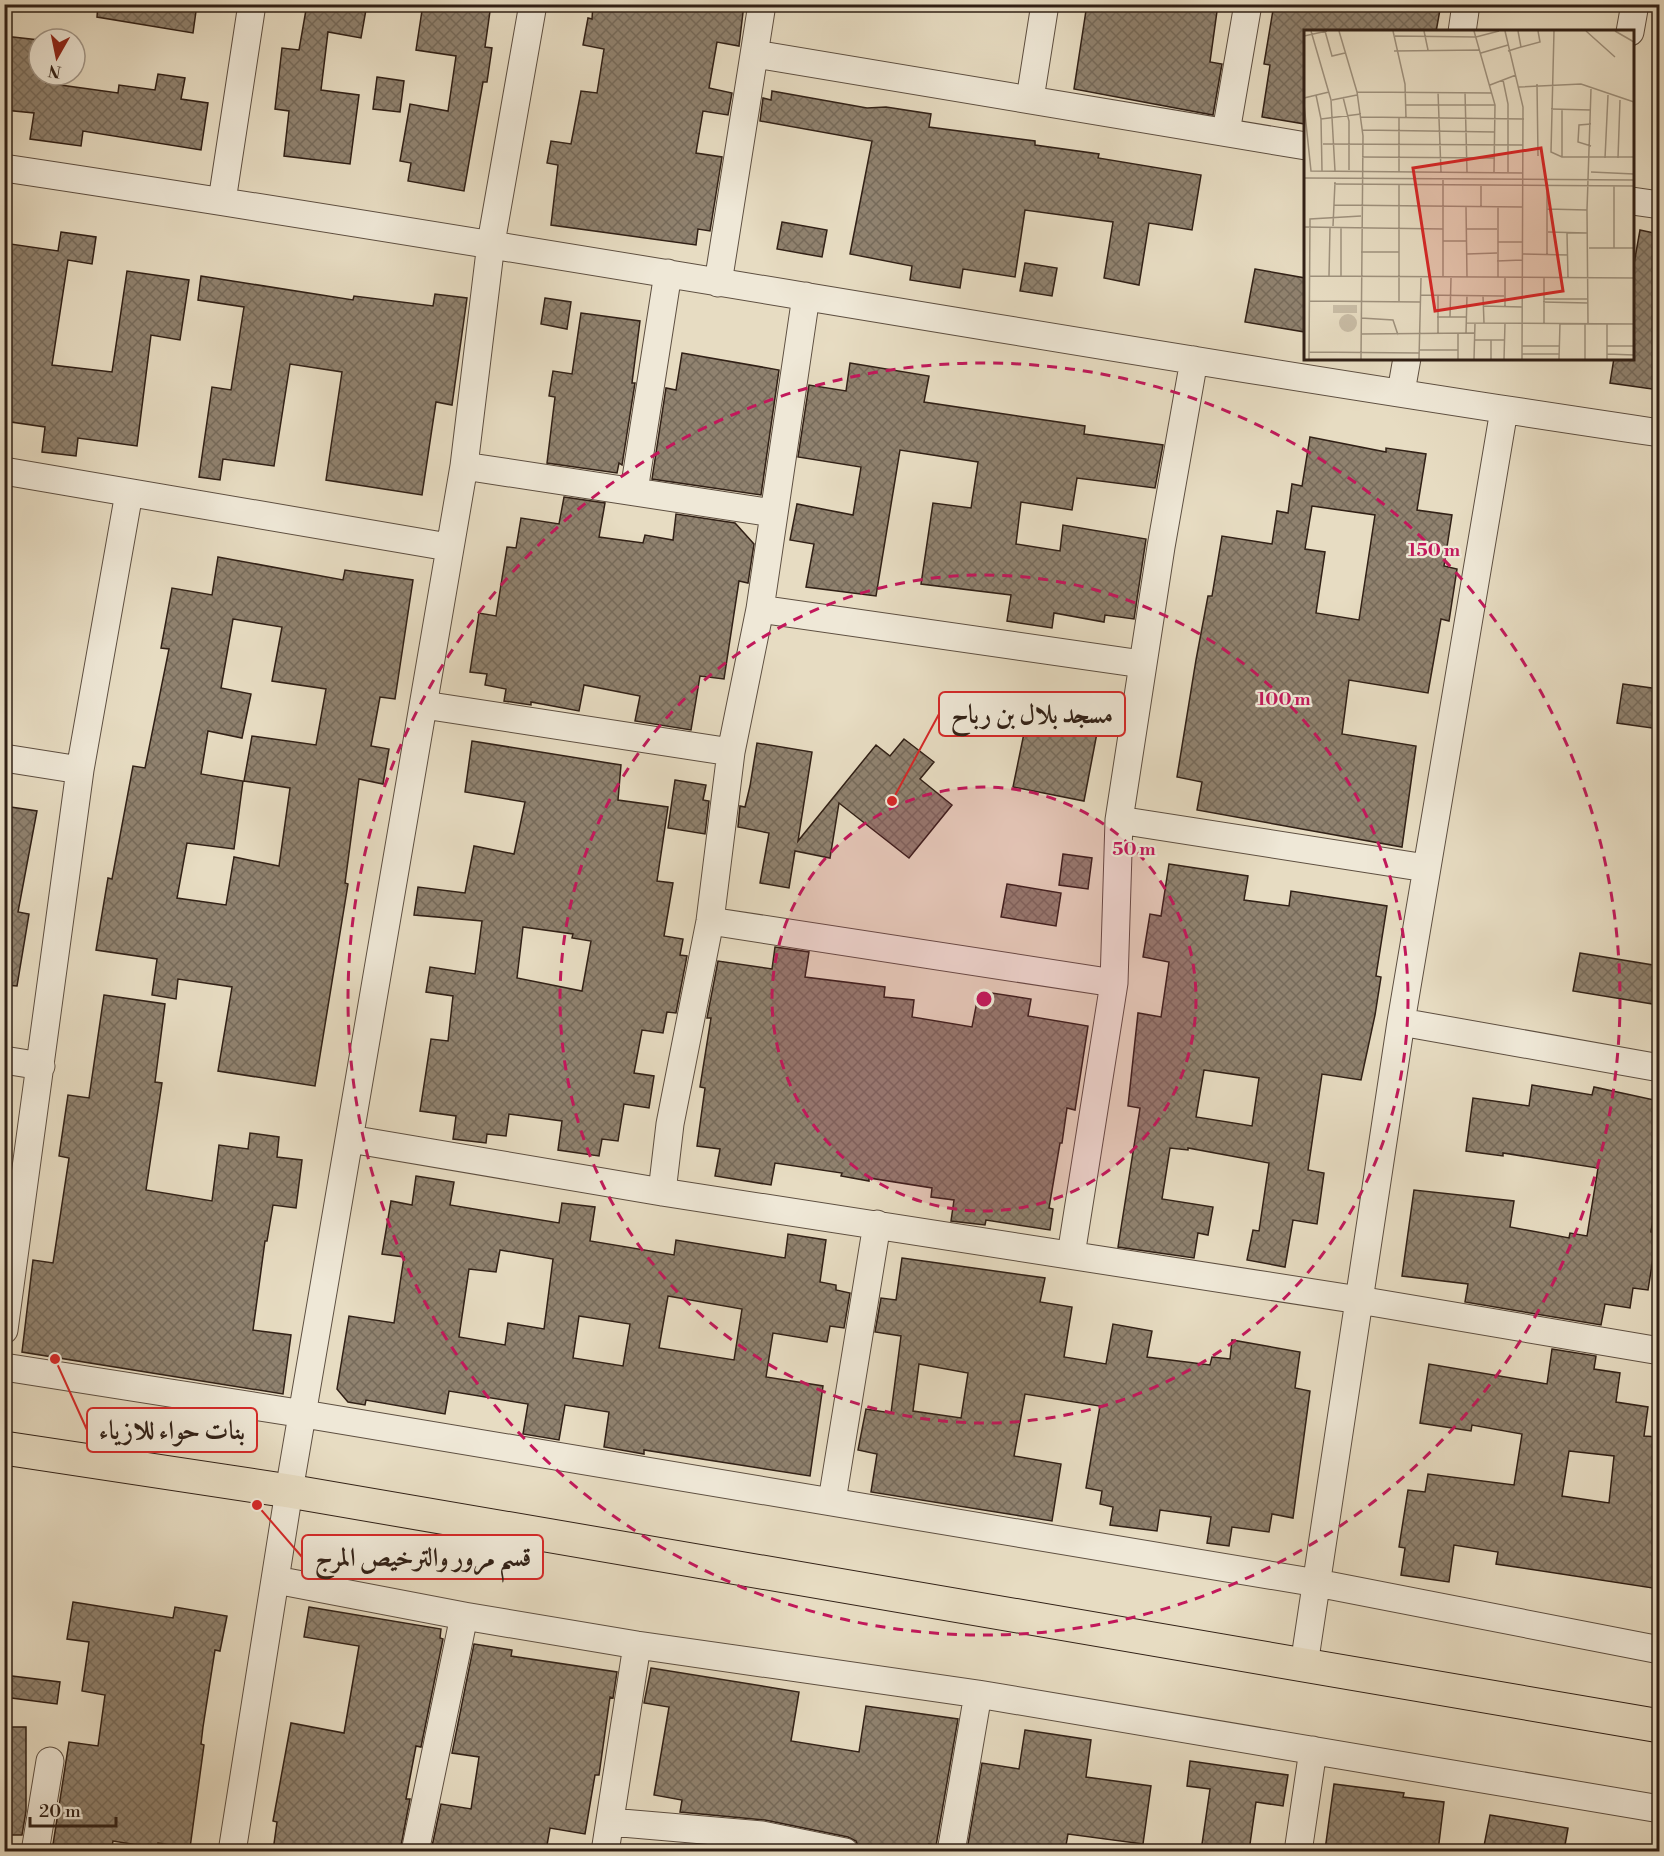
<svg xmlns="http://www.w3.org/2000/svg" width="1664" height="1856" viewBox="0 0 1664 1856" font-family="'Libre Bodoni',Amiri,serif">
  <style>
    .building { fill: url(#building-cross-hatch); stroke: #312016; stroke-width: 1.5; fill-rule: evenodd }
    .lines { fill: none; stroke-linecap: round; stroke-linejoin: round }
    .minor-casing { stroke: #5e4f41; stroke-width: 29 }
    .major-casing { stroke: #312016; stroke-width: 35 }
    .minor { stroke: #efe8d7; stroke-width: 27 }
    .major { stroke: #e7dcc2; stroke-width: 33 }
    .ring { fill: none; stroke: #c2185b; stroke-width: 3; stroke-dasharray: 10 8 }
    .inset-road { fill: none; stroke: #9e917d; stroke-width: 1.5 }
    .view { fill: #d62828; fill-opacity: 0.15; stroke: #d62828; stroke-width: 3 }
    .inset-edge { fill: none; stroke: #312016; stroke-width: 3 }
    .centre { fill: #c2185b; stroke: #efe8d7; stroke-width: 3 }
    .ring-label { font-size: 18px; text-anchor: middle; font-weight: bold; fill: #c2185b; stroke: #efe8d7; stroke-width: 4.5; stroke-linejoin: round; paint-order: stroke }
    .leader { fill: none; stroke: #d62828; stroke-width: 2 }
    .callout-dot { fill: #d62828; stroke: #efe8d7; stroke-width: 2 }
    .callout { fill: #efe8d7; stroke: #d62828; stroke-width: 2 }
    .callout-label { font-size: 26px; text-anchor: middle; font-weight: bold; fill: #312016 }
  </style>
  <defs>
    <pattern id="building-cross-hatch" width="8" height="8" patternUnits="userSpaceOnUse" patternTransform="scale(1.5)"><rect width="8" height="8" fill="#90826f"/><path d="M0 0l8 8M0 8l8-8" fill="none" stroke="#766a5a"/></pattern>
  </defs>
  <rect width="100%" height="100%" fill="#e7dcc2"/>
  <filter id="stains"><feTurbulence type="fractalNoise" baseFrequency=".00333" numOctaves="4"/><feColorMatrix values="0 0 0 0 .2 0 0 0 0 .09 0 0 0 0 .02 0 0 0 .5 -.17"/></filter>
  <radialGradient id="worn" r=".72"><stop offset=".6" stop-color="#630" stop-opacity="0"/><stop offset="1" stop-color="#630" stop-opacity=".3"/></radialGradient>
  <path class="building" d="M 98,4 L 197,4 L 193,33 L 97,17 Z
    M 307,4 L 367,4 L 361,38 L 328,32 L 321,90 L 359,95 L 350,164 L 284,156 L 289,111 L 275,109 L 282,48 L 299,50 Z
    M 423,4 L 491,4 L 485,47 L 492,48 L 487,82 L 483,82 L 464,191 L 408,181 L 411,163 L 400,161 L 410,104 L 448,111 L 456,56 L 416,50 Z
    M 593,4 L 744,4 L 739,46 L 717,42 L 709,88 L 732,93 L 728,115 L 703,111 L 696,153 L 722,157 L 710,231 L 698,229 L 696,245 L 551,225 L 558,165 L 547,163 L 551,141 L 571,144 L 581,91 L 597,93 L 604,49 L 583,45 L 588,18 L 592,19 Z
    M 1087,4 L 1218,4 L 1210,62 L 1222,64 L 1213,115 L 1074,89 Z
    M 1274,4 L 1441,4 L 1436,32 L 1305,32 L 1305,124 L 1262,117 L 1270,65 L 1264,64 Z
    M 4,36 L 39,40 L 39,75 L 47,75 L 46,83 L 118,93 L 119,85 L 155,90 L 158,74 L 185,78 L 181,99 L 208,103 L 201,150 L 83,131 L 81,146 L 30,139 L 34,113 L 4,110 Z
    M 377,77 L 404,81 L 400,112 L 373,109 Z
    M 772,91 L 867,108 L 886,107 L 931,114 L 929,127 L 1035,141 L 1035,145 L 1099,154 L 1098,158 L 1201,175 L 1192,230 L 1149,223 L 1139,285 L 1104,278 L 1113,222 L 1025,210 L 1015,277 L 963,269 L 960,288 L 910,280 L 912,266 L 850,254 L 872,141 L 760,121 L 763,98 L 771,100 Z
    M 782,222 L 827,230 L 822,257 L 777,249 Z
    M 1640,230 L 1659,234 L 1659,390 L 1610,383 L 1614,358 L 1632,358 L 1632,275 Z
    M 61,232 L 96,237 L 92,264 L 68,260 L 52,365 L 112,372 L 127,271 L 189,280 L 180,340 L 151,335 L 137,446 L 78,438 L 76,456 L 42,452 L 45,427 L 4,421 L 4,243 L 58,251 Z
    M 1025,263 L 1057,268 L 1052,296 L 1020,291 Z
    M 1255,269 L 1305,278 L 1305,332 L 1245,322 Z
    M 201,276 L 353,300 L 354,296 L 433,306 L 435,294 L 467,298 L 452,405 L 436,402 L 422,495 L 326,480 L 342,372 L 290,364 L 274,466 L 223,459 L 220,480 L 199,477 L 212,387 L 231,390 L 244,307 L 198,300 Z
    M 545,298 L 571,302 L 567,329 L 541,324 Z
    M 581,313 L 640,321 L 632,383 L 635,383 L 622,465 L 619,463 L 617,473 L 547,463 L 555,397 L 549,396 L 553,371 L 572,374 Z
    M 682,353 L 779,370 L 761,495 L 652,479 L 666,388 L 676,390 Z
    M 850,363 L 929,376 L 924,402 L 1085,426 L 1084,434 L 1163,445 L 1155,488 L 1077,478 L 1072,510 L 1021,502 L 1016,544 L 1060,551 L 1063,525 L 1146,539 L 1134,619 L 1105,615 L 1104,622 L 1054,613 L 1052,628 L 1007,621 L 1011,595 L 921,584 L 933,503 L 971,508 L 978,462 L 900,450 L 876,596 L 806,587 L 814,544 L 790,540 L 797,504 L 853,515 L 861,467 L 798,457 L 809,385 L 846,391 Z
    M 1310,437 L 1386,452 L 1386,448 L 1426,454 L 1417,510 L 1452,515 L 1444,566 L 1457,569 L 1449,621 L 1441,619 L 1428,693 L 1349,680 L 1342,734 L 1416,746 L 1402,847 L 1197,810 L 1202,782 L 1177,777 L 1196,660 L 1208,596 L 1212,596 L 1222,536 L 1272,544 L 1277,511 L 1288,513 L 1292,484 L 1302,486 ZM 1312,506 L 1375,515 L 1359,620 L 1316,613 L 1325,552 L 1305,549 Z
    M 564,497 L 605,503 L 599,537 L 643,543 L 645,535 L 673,540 L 676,514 L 735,523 L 754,544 L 748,583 L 739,581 L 724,679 L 700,676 L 691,730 L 635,721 L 640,696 L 584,685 L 579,711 L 531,702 L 531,705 L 504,701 L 506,689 L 485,685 L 487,674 L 470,672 L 479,613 L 496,616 L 507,547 L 516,548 L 521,518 L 559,524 Z
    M 218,557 L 343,580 L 345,570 L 413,580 L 395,699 L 380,697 L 371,746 L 389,749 L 383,784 L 359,779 L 345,883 L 348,884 L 315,1086 L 218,1071 L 232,987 L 178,979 L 176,999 L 152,995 L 157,959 L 96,950 L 108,878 L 112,879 L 133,766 L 145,768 L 169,649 L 161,648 L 172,588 L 212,595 ZM 233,619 L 282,627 L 272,681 L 326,689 L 316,745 L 252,736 L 244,781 L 290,788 L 279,866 L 234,857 L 226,905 L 177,898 L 187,843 L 234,849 L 243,781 L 201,774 L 208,731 L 242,738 L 251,694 L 221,688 Z
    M 1623,684 L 1659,689 L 1659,729 L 1617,723 Z
    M 1031,699 L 1101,712 L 1084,801 L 1013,787 Z
    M 904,739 L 934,762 L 920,779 L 952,805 L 909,858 L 839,803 L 830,858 L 795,851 L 789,888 L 760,883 L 769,833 L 738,827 L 740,806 L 745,807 L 750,786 L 757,743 L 812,752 L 798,841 L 876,745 L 890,756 Z
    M 472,741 L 621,765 L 618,800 L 668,807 L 657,881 L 673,883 L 664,936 L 683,939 L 680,955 L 687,956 L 676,1013 L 667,1012 L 663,1033 L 642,1030 L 634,1073 L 654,1076 L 649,1108 L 624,1104 L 618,1141 L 602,1139 L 599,1156 L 558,1150 L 562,1121 L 509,1114 L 506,1136 L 487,1134 L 486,1143 L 453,1139 L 456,1116 L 420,1111 L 431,1039 L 448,1041 L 453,996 L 426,992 L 430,967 L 475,974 L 482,921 L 414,915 L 418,887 L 465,893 L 474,846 L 514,854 L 525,802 L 465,792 ZM 523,927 L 573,934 L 572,938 L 591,941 L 582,991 L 517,978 Z
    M 675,780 L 706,785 L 703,800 L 709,801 L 705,834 L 668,828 Z
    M 4,806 L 37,811 L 18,912 L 29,914 L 17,986 L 4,985 Z
    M 1063,854 L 1092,858 L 1088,889 L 1059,885 Z
    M 1169,864 L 1248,876 L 1244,900 L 1289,906 L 1291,891 L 1387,906 L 1376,976 L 1381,977 L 1375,1015 L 1361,1080 L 1322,1074 L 1308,1170 L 1324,1173 L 1317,1224 L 1293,1220 L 1285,1267 L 1247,1260 L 1253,1230 L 1259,1231 L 1269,1163 L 1188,1148 L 1188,1150 L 1170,1148 L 1162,1199 L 1213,1207 L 1208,1235 L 1198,1233 L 1194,1258 L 1118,1247 L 1140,1108 L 1128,1106 L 1138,1013 L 1161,1017 L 1169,962 L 1143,957 L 1150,914 L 1161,916 ZM 1204,1070 L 1259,1078 L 1252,1126 L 1196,1117 Z
    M 1007,884 L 1061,893 L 1056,926 L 1001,917 Z
    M 775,947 L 809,952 L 805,977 L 885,987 L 884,997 L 914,1000 L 912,1017 L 972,1027 L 979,991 L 1031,999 L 1028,1016 L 1088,1026 L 1075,1110 L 1067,1108 L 1062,1143 L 1060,1143 L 1049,1208 L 1053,1209 L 1050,1230 L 986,1220 L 985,1225 L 951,1221 L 954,1200 L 931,1197 L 932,1188 L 869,1178 L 869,1181 L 841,1176 L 842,1173 L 775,1163 L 771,1185 L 715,1176 L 720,1149 L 697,1146 L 705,1088 L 700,1087 L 711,1018 L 707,1018 L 718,961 L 772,969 Z
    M 1580,953 L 1659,966 L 1659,1005 L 1573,991 Z
    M 104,995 L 165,1004 L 155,1082 L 162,1083 L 146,1190 L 212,1201 L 219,1145 L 248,1149 L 250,1133 L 279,1137 L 277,1157 L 302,1160 L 296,1208 L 273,1205 L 267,1241 L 265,1241 L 253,1330 L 291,1335 L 283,1394 L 22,1352 L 33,1260 L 53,1263 L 69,1158 L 59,1156 L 68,1095 L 89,1098 Z
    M 1532,1085 L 1592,1095 L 1594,1087 L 1659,1101 L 1659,1182 L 1651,1232 L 1657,1233 L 1648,1290 L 1633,1288 L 1630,1308 L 1605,1304 L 1601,1325 L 1465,1302 L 1468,1284 L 1402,1276 L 1414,1190 L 1514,1201 L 1510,1227 L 1569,1238 L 1570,1233 L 1587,1236 L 1598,1168 L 1503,1153 L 1503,1156 L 1466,1151 L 1473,1098 L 1529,1106 Z
    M 416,1176 L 454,1182 L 450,1205 L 559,1223 L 562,1203 L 595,1207 L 590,1241 L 674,1255 L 676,1240 L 785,1258 L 788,1234 L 826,1240 L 820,1282 L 836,1285 L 836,1290 L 850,1293 L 844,1328 L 830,1326 L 827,1342 L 773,1333 L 766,1377 L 823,1386 L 810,1476 L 644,1450 L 644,1454 L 604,1447 L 609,1412 L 565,1405 L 559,1440 L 523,1434 L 528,1404 L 449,1391 L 445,1414 L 366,1400 L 365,1405 L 348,1402 L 337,1389 L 349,1316 L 394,1323 L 404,1257 L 382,1254 L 391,1201 L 412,1205 ZM 500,1250 L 553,1259 L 544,1329 L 508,1323 L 505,1345 L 459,1337 L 469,1269 L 496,1272 ZM 668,1296 L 742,1309 L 734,1360 L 659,1348 ZM 579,1316 L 630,1324 L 623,1366 L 573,1358 Z
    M 902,1258 L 1045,1278 L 1040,1302 L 1072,1307 L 1064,1357 L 1106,1364 L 1113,1324 L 1152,1331 L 1147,1357 L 1210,1365 L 1212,1357 L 1230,1359 L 1232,1340 L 1300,1352 L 1295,1388 L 1310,1391 L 1293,1518 L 1272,1514 L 1269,1532 L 1232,1527 L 1229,1546 L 1207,1543 L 1211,1517 L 1160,1510 L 1157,1531 L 1110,1525 L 1113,1507 L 1100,1504 L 1102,1491 L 1086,1488 L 1100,1406 L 1025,1394 L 1014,1456 L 1061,1464 L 1052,1521 L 871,1492 L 877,1454 L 858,1450 L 866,1409 L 891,1413 L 901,1336 L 875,1332 L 881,1298 L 896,1300 ZM 919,1364 L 968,1373 L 961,1418 L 913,1411 Z
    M 1552,1349 L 1596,1356 L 1594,1369 L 1620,1373 L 1616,1402 L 1648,1407 L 1644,1436 L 1659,1437 L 1659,1589 L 1496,1564 L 1498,1552 L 1454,1545 L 1449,1582 L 1401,1575 L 1405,1548 L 1399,1547 L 1408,1490 L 1425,1492 L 1428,1474 L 1514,1485 L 1522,1434 L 1472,1425 L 1471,1431 L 1420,1423 L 1429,1364 L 1547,1384 ZM 1569,1451 L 1614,1456 L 1609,1503 L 1562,1496 Z
    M 73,1602 L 173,1618 L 175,1607 L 227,1616 L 220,1651 L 215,1650 L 203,1727 L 201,1744 L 204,1745 L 190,1848 L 158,1843 L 157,1848 L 113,1841 L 111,1851 L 52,1851 L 69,1742 L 98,1746 L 105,1695 L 82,1691 L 89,1642 L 67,1639 Z
    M 309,1607 L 441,1629 L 440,1638 L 443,1639 L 421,1747 L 416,1746 L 406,1799 L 410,1799 L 400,1851 L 273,1851 L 277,1822 L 273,1821 L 291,1723 L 344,1733 L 359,1646 L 304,1637 Z
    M 474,1644 L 512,1650 L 511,1656 L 617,1672 L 613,1698 L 610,1697 L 599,1775 L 595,1775 L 585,1834 L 550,1828 L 546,1851 L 431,1851 L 441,1804 L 471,1809 L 479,1757 L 452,1753 Z
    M 651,1668 L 799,1692 L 791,1741 L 859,1752 L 866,1706 L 958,1719 L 936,1846 L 929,1844 L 928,1851 L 883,1847 L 882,1851 L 860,1851 L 856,1841 L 848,1837 L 765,1820 L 680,1812 L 682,1800 L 654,1795 L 669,1707 L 644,1703 Z
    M 4,1675 L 60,1682 L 57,1704 L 4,1697 Z
    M 4,1727 L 26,1727 L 26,1811 L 22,1835 L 4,1835 Z
    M 1025,1730 L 1091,1740 L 1086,1777 L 1151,1786 L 1143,1844 L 1068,1834 L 1065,1851 L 967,1850 L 982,1763 L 1019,1769 Z
    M 1190,1761 L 1288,1775 L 1283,1806 L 1256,1802 L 1249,1851 L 1201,1851 L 1210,1789 L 1187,1786 Z
    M 1334,1784 L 1404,1793 L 1403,1797 L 1444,1802 L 1438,1851 L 1325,1850 Z
    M 1490,1815 L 1568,1828 L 1564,1851 L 1483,1851 Z
    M 700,1846 L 760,1851 L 764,1851 L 699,1851 Z"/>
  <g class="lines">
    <g class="minor-casing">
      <path id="minor" d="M 1462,32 L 1466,4
        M 1630,32 L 1635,4
        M 755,54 L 1306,146
        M 1030,99 L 1045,4
        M 1226,132 L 1248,4
        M 4,168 C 557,251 1107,351 1660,433
        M 222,201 L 252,4
        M 1632,201 L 1660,205
        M 718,283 L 762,4
        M 1401,392 L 1407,358
        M 464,466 L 773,513
        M 4,471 L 448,547
        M 634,491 L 668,273
        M 760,609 L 1142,664
        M 424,705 L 731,752
        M 4,758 L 80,770
        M 1119,820 L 1426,868
        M 710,921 L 1114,983
        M 1401,1022 L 1660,1068
        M 4,1060 L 41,1066
        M 350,1139 L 662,1192 L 1359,1300 L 1660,1351
        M 662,1192 L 670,1124 L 710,921 L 731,752 L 760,609 L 806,296
        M 1071,1255 L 1114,983 L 1119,820 L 1161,547 L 1194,360
        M 4,1330 L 80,770 L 129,493
        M 4,1367 L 304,1414 L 1317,1583 L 1660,1650
        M 832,1501 L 877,1224
        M 276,1580 L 464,1616 L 637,1645 L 978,1694 L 1660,1809
        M 1304,1665 L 1401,1022 L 1504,410
        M 610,1822 L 762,1835 L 845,1852
        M 35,1852 L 50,1761
        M 232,1852 L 289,1491 L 464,466 L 491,243 L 533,4
        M 415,1852 L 464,1616
        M 605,1852 L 637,1645
        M 951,1852 L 978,1694
        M 1298,1852 L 1313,1750"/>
    </g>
    <g class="major-casing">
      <path id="major" d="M 4,1448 L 289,1491 L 1660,1726"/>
    </g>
    <use href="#minor" class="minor"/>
    <use href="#major" class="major"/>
  </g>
  <circle cx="984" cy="999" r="212" fill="#c2185b" fill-opacity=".12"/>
  <g class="ring">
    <circle cx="984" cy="999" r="212"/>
    <circle cx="984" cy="999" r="424"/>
    <circle cx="984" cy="999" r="636"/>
  </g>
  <g transform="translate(1304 30)">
    <rect width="330" height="330" fill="#e7dcc2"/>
    <path d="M 29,275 L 53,275 L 53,283 L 29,283 ZM35 293a9 9 0 1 1 18 0a9 9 0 1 1-18 0Z" fill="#c8bca5"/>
    <path class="inset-road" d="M 7,1 L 27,70 L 31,141M 21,1 L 28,26 L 41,23M 35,1 L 53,62 L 59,106 L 57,329M 89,1 L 101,54 L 102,88M 120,1 L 124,20M 170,1 L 191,75 L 190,142M 201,1 L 219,77 L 218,329M 250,1 L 247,122 L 258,127 L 330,127M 282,1 L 311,27M 311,1 L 330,12M 0,6 L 23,1M 91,6 L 172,7 L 195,1M 217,17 L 236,12 L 234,1M 90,21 L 176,20M 204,21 L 217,17 L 214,1M 177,23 L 204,15M 199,50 L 204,74 L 204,142M 233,54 L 234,126M 186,55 L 212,45M 215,57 L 277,54 L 330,72M 53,62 L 188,63M 134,62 L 137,142M 161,62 L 163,142M 12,65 L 17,89 L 18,141M 39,67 L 45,91 L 45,140M 0,68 L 25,62M 28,70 L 53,65M 0,74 L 7,141 L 219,143M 102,75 L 191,75M 247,79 L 287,80M 258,79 L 258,127M 57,87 L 220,89M 17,89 L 57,84M 287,94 L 275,95 L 274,112 L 287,116M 58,100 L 191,102M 19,114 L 219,115M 58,127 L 190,128M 301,128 L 304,65M 314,128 L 316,70M 95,142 L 95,88M 287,142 L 330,144M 0,148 L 330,150M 30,154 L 330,156M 95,154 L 95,271M 243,156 L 243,224M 30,175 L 218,177M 162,177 L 163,247M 177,177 L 177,155M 243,179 L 283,180M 29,196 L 31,152M 0,197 L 139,199M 37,198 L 37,246M 162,199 L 193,199M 244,202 L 283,203M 263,203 L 264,248M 139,211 L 163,211M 194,212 L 218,212M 285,218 L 330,218M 310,218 L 310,156M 57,222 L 95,222M 163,224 L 193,223M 218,224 L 264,225M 193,231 L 218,230M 6,246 L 330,248M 25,246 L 26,198M 139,247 L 139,149M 194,247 L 194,177M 201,248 L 201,276M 240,248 L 240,293M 117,265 L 200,266M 179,266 L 180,293M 240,269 L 284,269M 6,271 L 116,272M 239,272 L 284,273M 179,276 L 218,277M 133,287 L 163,287M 146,287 L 147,248M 57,288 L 89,290 L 94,305M 163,293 L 330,294M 284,293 L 283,180 L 287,59M 162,303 L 163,265M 57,304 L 170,303M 134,304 L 134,265M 170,310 L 200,310M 187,310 L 187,329M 218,316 L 255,316M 303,316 L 330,316M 116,320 L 154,320M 5,322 L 115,323M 218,324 L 255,324M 303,324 L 330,325M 5,329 L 6,189 L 57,186M 115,329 L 117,248M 154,329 L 154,304M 170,329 L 171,293M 200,329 L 201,293M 255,329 L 256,293M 281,329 L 281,293M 303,329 L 303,294"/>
    <path class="view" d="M 237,118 L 259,261 L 131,281 L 109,138 Z"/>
    <rect width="330" height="330" class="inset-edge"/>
  </g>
  <circle cx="984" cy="999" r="9" class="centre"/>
  <g class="ring-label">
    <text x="1434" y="556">150 m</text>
    <text x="1284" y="705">100 m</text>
    <text x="1134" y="855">50 m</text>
  </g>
  <path class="leader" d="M892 801L939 714M55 1359L87 1430M257 1505L302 1557"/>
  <g class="callout-dot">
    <circle cx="892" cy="801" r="6"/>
    <circle cx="55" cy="1359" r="6"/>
    <circle cx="257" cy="1505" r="6"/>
  </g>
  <g class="callout">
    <rect x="939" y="692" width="186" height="44" rx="6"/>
    <rect x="87" y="1408" width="170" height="44" rx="6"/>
    <rect x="302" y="1535" width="241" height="44" rx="6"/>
  </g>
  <g class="callout-label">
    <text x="1032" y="723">مسجد بلال بن رباح</text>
    <text x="172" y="1439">بنات حواء للازياء</text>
    <text x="423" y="1566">قسم مرور والترخيص المرج</text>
  </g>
  <rect width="1664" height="1856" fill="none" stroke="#e7dcc2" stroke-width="24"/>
  <rect x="6" y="6" width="1652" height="1844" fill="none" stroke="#312016" stroke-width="3"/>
  <rect x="12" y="12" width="1640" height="1832" fill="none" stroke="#312016" stroke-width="1.5"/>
  <g transform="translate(57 57) rotate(189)"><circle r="28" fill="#efe8d7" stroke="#a3988a" stroke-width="1.5"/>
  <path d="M0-4.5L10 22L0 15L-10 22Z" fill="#8f2418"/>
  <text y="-9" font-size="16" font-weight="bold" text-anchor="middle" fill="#312016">N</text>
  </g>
  <path d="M30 1817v9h86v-9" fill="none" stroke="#312016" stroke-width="3"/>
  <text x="39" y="1817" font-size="18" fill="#312016" stroke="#efe8d7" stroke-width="4.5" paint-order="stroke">20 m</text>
  <rect width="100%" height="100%" filter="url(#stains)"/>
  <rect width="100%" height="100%" fill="url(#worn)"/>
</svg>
